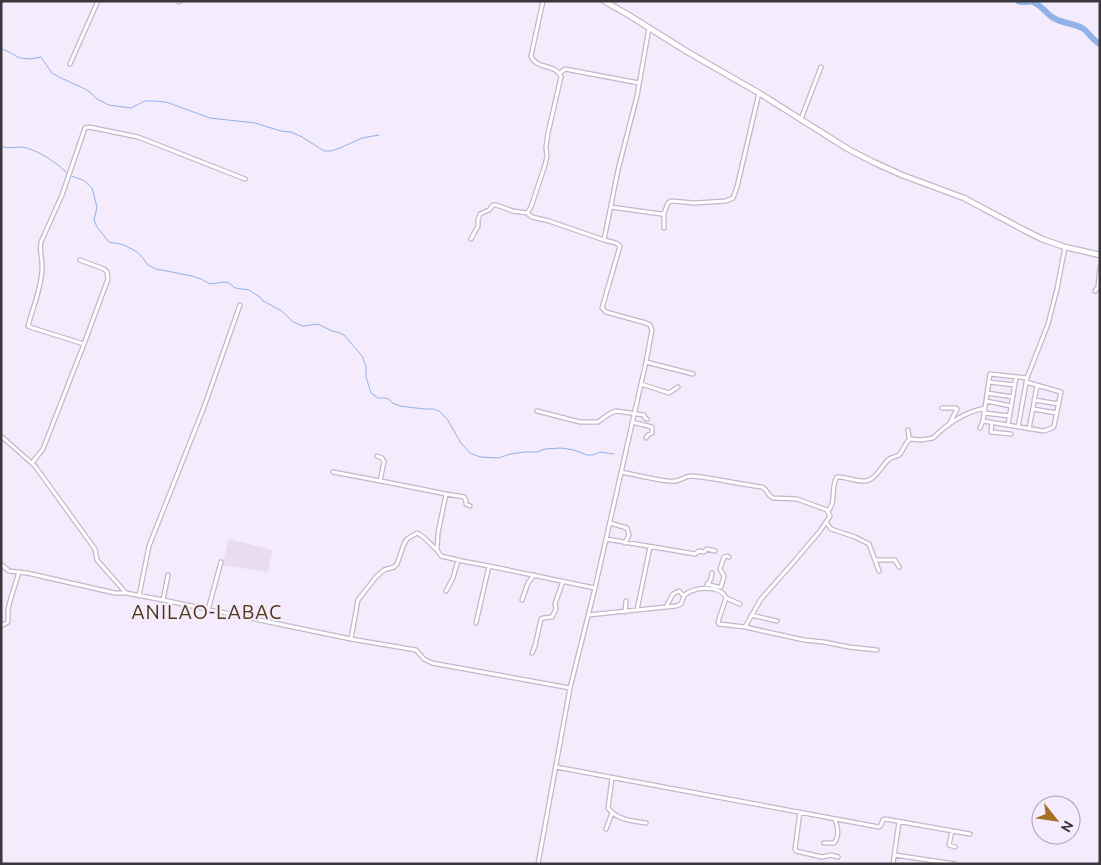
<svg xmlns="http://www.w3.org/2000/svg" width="1101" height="865" viewBox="0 0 1101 865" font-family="Ubuntu,sans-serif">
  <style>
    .built { fill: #e8dbf2 }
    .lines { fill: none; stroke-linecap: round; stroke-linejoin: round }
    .stream { stroke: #91b2e7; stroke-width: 1 }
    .river { stroke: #91b2e7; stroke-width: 6 }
    .street-casing { stroke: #c0b8c8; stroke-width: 5.5 }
    .secondary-casing { stroke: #c0b8c8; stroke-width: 7 }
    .street { stroke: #fff; stroke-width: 3 }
    .secondary { stroke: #fff; stroke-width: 4.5 }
    .labels { text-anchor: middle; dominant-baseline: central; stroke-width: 4.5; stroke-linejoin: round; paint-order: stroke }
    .quarter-label { font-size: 20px; letter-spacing: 1px; fill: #513716; stroke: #f4ebfd }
  </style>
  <rect width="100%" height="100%" fill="#f4ebfd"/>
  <path class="built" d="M 229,539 L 273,550 L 268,572 L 222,565 Z"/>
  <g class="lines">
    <path class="stream" d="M 1,48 L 20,58 L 30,59 L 41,57 L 52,73 L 59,77 L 85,89 L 91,93 L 97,99 L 109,105 L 131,108 L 145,101 L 154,101 L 166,102 L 210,118 L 255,123 L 281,131 L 291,132 L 302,137 L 324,151 L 331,151 L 340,148 L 362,138 L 379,135
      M 1,146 C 8,149 15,147 22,147 C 36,149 58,163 67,173
      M 71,176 L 83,180 L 92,188 L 97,207 L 94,220 L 97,227 L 109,242 L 112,243 L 117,243 L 126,246 L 137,252 L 143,258 L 148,265 L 156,269 L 192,276 L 201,279 L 210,284 L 224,282 L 229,283 L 235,288 L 249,290 L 260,297 L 263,301 L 282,311 L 293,322 L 303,326 L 318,324 L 332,331 L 337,332 L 344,335 L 362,356 L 366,366 L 366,377 L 371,393 L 378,398 L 386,398 L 390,400 L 392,403 L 400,406 L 424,409 L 434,409 L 439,411 L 447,419 L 461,443 L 470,453 L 480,457 L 499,458 L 510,454 L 524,452 L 537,452 L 545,449 L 561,448 L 574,450 L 587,455 L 593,455 L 600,452 L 614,454"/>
    <path class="river" d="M 1018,1 C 1025,4 1029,0 1033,2 C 1041,5 1046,13 1052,17 C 1060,23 1073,23 1082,28 C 1089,32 1092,40 1100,44"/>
    <g class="street-casing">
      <path id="street" d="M 543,1 L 531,56 C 536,70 556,63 561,77 L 548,133 L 546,147 L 547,156 L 545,165 L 531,207 L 527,213 L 532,217 L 549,221 L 604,240
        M 179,2 L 179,1
        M 70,64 L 98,1
        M 560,73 L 565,69 L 639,83
        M 801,119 L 821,67
        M 611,207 L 661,214 L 664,213 L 668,203 L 671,201 L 695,203 L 726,201 L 733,198 L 737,187 L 759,93
        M 664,228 L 664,213
        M 471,239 L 478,226 L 478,220 L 480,214 L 489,210 L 493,205 L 496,205 L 513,211 L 527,213
        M 80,260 L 104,269 L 107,272 L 108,279 L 84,344
        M 1095,291 L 1098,287 L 1100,267
        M 646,362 L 693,374
        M 989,382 L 1015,385
        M 641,384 L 669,393 L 678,387
        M 987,393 L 1013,397
        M 1034,400 L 1059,404
        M 986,401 L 1011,406
        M 942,408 L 956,408 L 957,409 L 950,423
        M 1033,409 L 1057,413
        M 537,411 L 580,422 L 598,422 L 609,414 L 616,411 L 644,415 L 645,418 L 647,419
        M 984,413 L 1010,416
        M 983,421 L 1044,431 L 1052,428 L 1054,426 L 1061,392 L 1026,382
        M 632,422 L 652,427 L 652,433 L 648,435 L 646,438
        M 992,423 L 991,432 L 1011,434
        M 1008,425 L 1016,377
        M 1018,427 L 1027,378 L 1048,324 L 1057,289 L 1065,247
        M 980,428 L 983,421 L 990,374 L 1027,378
        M 1029,429 L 1037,386
        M 908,430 L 909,437 L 910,439 L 921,440 L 933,438 C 947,424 965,412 985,408
        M 1,436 L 35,466 L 95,549 L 97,560 L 126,593
        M 377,456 L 382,458 L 384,462 L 380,481
        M 32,463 L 43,449 L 84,344 L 33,328 L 28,326 C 33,307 41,289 42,270 C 43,261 39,251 41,242 L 62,195 L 85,128 L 89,127 L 138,137 L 245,179
        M 333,472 L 391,483 L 446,494 L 438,533 L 437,550 L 441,556 L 462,561 L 489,566 L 595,588 L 570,688 L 538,864
        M 446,494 L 464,497 L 466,501 L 466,504 L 470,506
        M 828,511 C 837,501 830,487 837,477 C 847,476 859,484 869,480 C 876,478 882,466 888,460 C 891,457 895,457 899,455 C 903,451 905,443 910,439
        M 826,522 L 831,529 L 855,537 L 869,544 L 879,571
        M 610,523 L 627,528 L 629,535 L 625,543
        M 606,539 L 695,554 L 699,551 L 704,552 L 707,549 L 715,551
        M 876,560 L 895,560 L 899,567
        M 1,564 L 9,571 L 27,573 L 115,593 L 126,593 L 163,600 L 351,639 L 416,650 L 424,659 L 432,663 L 570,688
        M 707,584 L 717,587 L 721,587 L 724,576 L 720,569 L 724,557 L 727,556 L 729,557
        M 707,585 L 711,579 L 712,573
        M 595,588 L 646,362 L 652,330 L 650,325 L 646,323 L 606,312 L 602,308 L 620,246 L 616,243 L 604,240 L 618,170 L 637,96 L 649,28
        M 446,591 L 453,578 L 458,560
        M 139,596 L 149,546 L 204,407 L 240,305
        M 726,598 L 740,604
        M 163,600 L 168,575
        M 522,600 L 528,583 L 534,575
        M 666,607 L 673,594 L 679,591 L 684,596
        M 208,610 L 221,562
        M 637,610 L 650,547
        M 625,612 L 626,601
        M 588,615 L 676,606 L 681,604 C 682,602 683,598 684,596 C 692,586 722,585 726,598 L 718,622 L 719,624 L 745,627 L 761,599 L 792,564 L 820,531 L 830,516 L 827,510 L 797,499 L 773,498 L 769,495 L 765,489 L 762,487 C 738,484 715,478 691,476 C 685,476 682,480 676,481 C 665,483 634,474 621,472
        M 751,615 L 777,621
        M 476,623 L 489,566
        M 1,626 L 8,622 L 8,610 L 10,601 L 19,572
        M 745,627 L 804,640 L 824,642 L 849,647 L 877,650
        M 351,639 L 358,600 L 376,577 L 384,570 L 394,567 L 397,564 L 404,544 L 407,539 L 417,533 C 423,535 431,545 437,550
        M 532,653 L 535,646 L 541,619 L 543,618 L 552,617 L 556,609 L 555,604 L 563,581
        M 556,767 L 879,827 L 881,825 L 883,820 L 885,819 L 970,834
        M 612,778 L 608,808 C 617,820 632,821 646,823
        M 800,812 L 795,849 L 796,851 L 822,857 L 831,855 L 838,857
        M 606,829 L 612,813
        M 952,831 L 949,845 L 955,847
        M 824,843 L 834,843 C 840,836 838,827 835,819
        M 895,855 L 955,864
        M 893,864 L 899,822"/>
    </g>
    <g class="secondary-casing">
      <path id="secondary" d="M 604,1 L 627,14 L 686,51 L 759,93 L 848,149 L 873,162 L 902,175 L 964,198 L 1024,230 L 1042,239 L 1065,247 L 1100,255"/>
    </g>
    <use href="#street" class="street"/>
    <use href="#secondary" class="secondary"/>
  </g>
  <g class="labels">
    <g class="quarter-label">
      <text x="207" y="611">ANILAO-LABAC</text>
    </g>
  </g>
  <rect width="1101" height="865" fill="none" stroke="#3a373d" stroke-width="5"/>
  <g transform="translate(1056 820) rotate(120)"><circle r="24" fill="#f4ebfd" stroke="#aaa3b0"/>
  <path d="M0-4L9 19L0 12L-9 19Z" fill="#a47128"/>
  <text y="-8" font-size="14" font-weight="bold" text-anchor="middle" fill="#3a373d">N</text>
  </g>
</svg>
